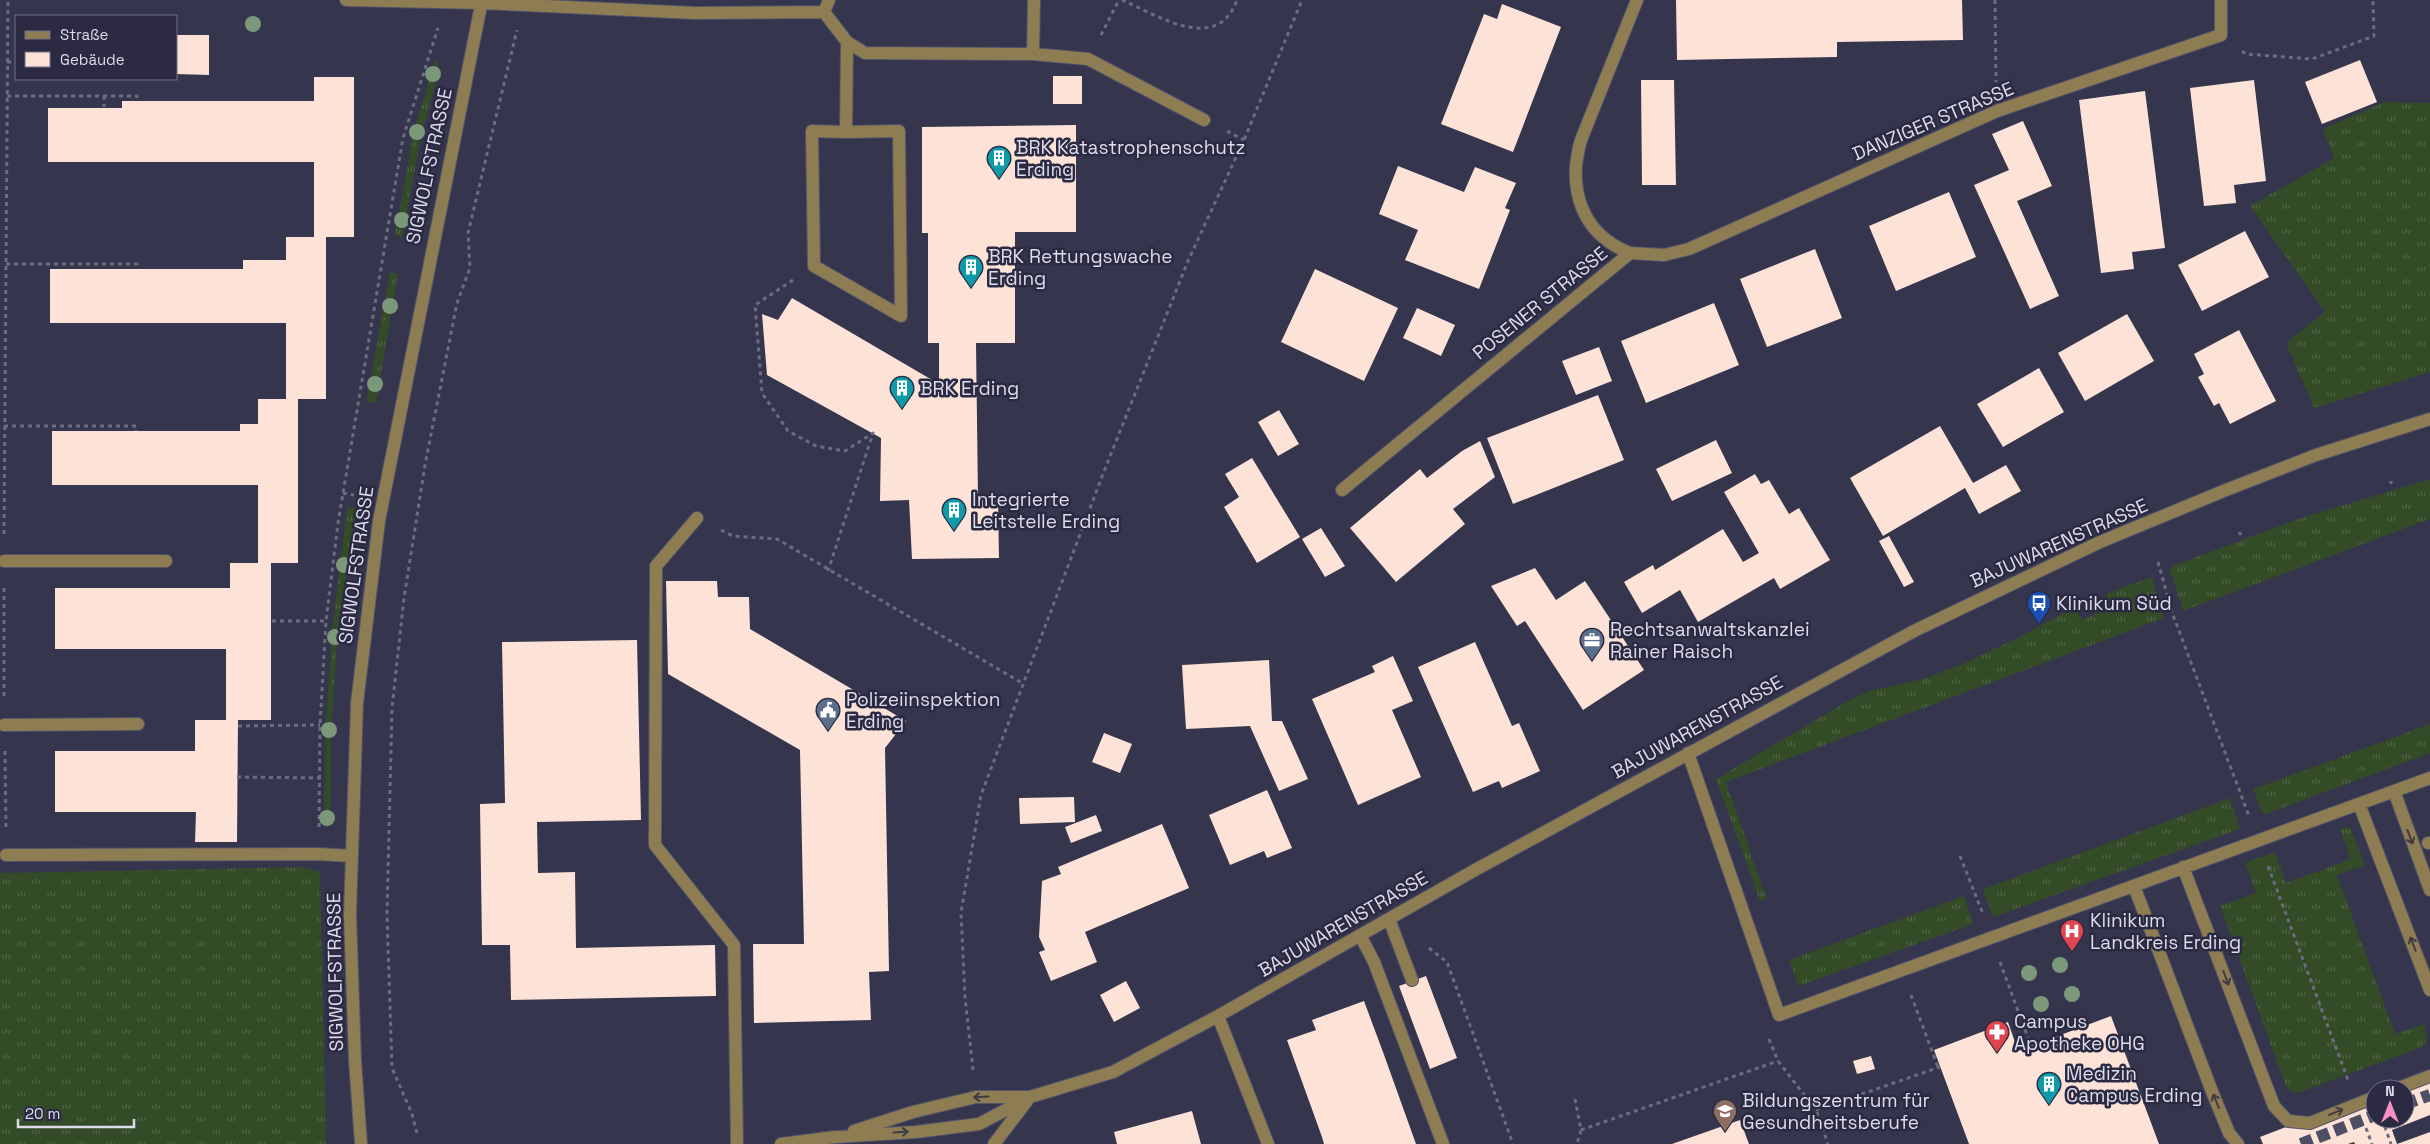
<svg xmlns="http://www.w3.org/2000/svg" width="2430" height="1144" viewBox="0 0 2430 1144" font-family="'Space Grotesk',sans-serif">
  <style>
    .grass { fill: url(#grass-tufts) }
    .building { fill: #fde2d7 }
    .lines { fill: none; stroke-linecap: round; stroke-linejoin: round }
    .minor-tunnel { stroke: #4e4e65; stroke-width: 12; stroke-dasharray: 12 6; stroke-linecap: butt }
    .minor-casing { stroke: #53536a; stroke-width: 14 }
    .path { stroke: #6c6c81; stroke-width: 3; stroke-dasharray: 4 4; stroke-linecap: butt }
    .minor { stroke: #8e7d52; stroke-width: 12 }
    .path-bridge { stroke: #6c6c81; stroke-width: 3; stroke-dasharray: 4 4; stroke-linecap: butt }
    .tree { fill: #7c987a }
    .oneway { stroke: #3f3b45 }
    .labels { text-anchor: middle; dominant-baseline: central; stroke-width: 5; stroke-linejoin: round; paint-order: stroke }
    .street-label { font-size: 19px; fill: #dcdcec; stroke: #2b2a42 }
    .poi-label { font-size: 19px; fill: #dcdcec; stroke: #2b2a42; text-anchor: start }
  </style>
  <defs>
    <pattern id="grass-tufts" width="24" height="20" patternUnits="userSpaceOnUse" patternTransform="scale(1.25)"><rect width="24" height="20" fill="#334b26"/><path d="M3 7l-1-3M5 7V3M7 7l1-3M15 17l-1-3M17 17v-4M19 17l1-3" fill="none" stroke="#506446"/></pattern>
  </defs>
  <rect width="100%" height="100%" fill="#35354d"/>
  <path class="grass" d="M 436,58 L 439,71 L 421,137 L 402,238 L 395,235 L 414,130 Z
    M 2384,102 L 2430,103 L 2430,372 L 2314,408 L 2286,343 L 2325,312 L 2250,206 L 2334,158 L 2323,129 Z
    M 390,273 L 398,273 L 376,403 L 366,402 Z
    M 2430,479 L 2430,519 L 2183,611 L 2170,570 L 2173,566 L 2298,519 Z
    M 347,507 L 356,508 L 338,628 L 331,728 L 330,824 L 324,827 L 326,726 L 333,624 Z
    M 2152,577 L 2164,618 L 1726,782 L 1767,899 L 1760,901 L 1716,779 L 1843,704 L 1869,691 L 1923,679 L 1965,663 L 2021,636 L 2075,607 L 2082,620 L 2110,608 L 2106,598 L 2108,593 Z
    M 2430,724 L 2430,753 L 2263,815 L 2253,789 Z
    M 2230,798 L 2240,829 L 1993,917 L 1983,889 Z
    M 2350,827 L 2365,865 L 2337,875 L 2395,1034 L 2424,1024 L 2427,1042 L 2420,1048 L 2300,1092 L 2292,1092 L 2286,1086 L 2220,906 L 2256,893 L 2245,863 L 2275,852 L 2286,883 L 2351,859 L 2340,829 Z
    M 303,867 L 320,872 L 326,1144 L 0,1144 L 0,873 Z
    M 1964,896 L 1973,924 L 1798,986 L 1789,960 Z"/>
  <path class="building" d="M 1676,0 L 1962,0 L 1963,40 L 1837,42 L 1837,57 L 1677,60 Z
    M 1502,4 L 1561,27 L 1513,152 L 1441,124 L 1484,14 L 1497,19 Z
    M 176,35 L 209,35 L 209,75 L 176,74 Z
    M 2360,60 L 2377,102 L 2322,124 L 2305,82 Z
    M 1053,76 L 1082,76 L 1082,104 L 1053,104 Z
    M 314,77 L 354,77 L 354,237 L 326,237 L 326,399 L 298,399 L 298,563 L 271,563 L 271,720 L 238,720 L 237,842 L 195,842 L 196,812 L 55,812 L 55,751 L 195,751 L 195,720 L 226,720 L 226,649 L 55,649 L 55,588 L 230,588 L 230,563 L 258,563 L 258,485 L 52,485 L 52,431 L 240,431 L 240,424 L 258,424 L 258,399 L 286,399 L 286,323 L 50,323 L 50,269 L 243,269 L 243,260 L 286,260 L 286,237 L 314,237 L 314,162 L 48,162 L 48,108 L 122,108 L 122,101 L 314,101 Z
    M 1641,80 L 1674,80 L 1676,185 L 1642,185 Z
    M 2254,80 L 2266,181 L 2234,185 L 2236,203 L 2204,206 L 2190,88 Z
    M 2145,91 L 2165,248 L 2132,252 L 2134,269 L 2101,273 L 2079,100 Z
    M 2023,121 L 2052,186 L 2017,201 L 2059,296 L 2030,309 L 1974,185 L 2009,170 L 1992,134 Z
    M 1076,125 L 1076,232 L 1015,232 L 1015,343 L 976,343 L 978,499 L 998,498 L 999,558 L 912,559 L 909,500 L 880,501 L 881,438 L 767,375 L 762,314 L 778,320 L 792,298 L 939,384 L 939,343 L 928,343 L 928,233 L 922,233 L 922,127 Z
    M 1398,166 L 1464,192 L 1475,167 L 1516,183 L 1505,208 L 1510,210 L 1479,289 L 1405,260 L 1418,230 L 1379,214 Z
    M 1949,192 L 1976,257 L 1896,291 L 1869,226 Z
    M 2245,231 L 2269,277 L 2202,311 L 2178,265 Z
    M 1815,249 L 1842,318 L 1767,347 L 1740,279 Z
    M 1315,269 L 1398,308 L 1364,381 L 1281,342 Z
    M 1714,303 L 1739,365 L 1646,403 L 1621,341 Z
    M 1417,308 L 1455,325 L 1441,356 L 1403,338 Z
    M 2127,314 L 2154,361 L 2085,401 L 2058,353 Z
    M 2239,330 L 2276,401 L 2230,424 L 2219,403 L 2214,406 L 2198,377 L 2204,374 L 2194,354 Z
    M 1599,347 L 1612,381 L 1576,395 L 1562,361 Z
    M 2039,368 L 2064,412 L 2003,447 L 1977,404 Z
    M 1598,395 L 1624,460 L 1513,504 L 1487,438 Z
    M 1279,410 L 1299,444 L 1278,456 L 1258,422 Z
    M 1940,426 L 1973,483 L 2006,465 L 2021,491 L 1979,514 L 1965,488 L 1883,536 L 1850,478 Z
    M 1716,440 L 1732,473 L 1672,501 L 1656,469 Z
    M 1480,441 L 1495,477 L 1453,509 L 1465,524 L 1396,582 L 1350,528 L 1420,469 L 1427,478 L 1462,451 Z
    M 1252,458 L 1300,537 L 1257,563 L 1224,507 L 1239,497 L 1225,474 Z
    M 1755,474 L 1761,484 L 1769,480 L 1789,514 L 1799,508 L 1830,560 L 1780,589 L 1774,578 L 1698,622 L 1680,590 L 1642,613 L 1624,582 L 1653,565 L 1655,570 L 1723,529 L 1743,562 L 1759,553 L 1724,492 Z
    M 1321,528 L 1345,566 L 1325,577 L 1302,539 Z
    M 1889,536 L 1914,582 L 1904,587 L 1879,541 Z
    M 1535,568 L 1556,600 L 1585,581 L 1644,670 L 1583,710 L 1525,621 L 1517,626 L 1491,586 Z
    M 666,581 L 717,581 L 718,597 L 749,597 L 750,629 L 906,721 L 885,748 L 889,971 L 869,972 L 871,1020 L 754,1023 L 753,944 L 804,944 L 800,750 L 668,674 Z
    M 637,640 L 641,820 L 537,822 L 538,873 L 575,872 L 576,948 L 715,945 L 716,996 L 511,1000 L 510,945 L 482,945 L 480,804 L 505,803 L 502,642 Z
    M 1475,642 L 1512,726 L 1519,723 L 1540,771 L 1502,788 L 1499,781 L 1473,792 L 1418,667 Z
    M 1393,656 L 1413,701 L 1392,710 L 1421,777 L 1358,805 L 1312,699 L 1375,672 L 1372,666 Z
    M 1269,660 L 1272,721 L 1282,721 L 1308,779 L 1279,791 L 1250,726 L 1186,729 L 1182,665 Z
    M 1104,733 L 1132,744 L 1120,773 L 1092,762 Z
    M 1267,790 L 1292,848 L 1267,858 L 1264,851 L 1230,865 L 1209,815 Z
    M 1074,797 L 1075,822 L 1020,824 L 1019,798 Z
    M 1096,815 L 1102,831 L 1071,843 L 1065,827 Z
    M 1162,824 L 1189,888 L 1085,932 L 1097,962 L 1051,981 L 1039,952 L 1045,950 L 1039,937 L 1042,881 L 1061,874 L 1058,867 Z
    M 1426,976 L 1457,1058 L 1430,1069 L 1399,986 Z
    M 1126,981 L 1140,1008 L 1114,1022 L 1100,995 Z
    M 1364,1001 L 1383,1052 L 1416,1144 L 1324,1144 L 1322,1137 L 1287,1040 L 1316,1030 L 1312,1020 Z
    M 2111,1016 L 2159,1144 L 1969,1144 L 1934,1050 L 2008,1022 L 2018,1051 Z
    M 1871,1056 L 1875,1069 L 1857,1074 L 1853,1061 Z
    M 2430,1072 L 2430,1115 L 2392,1130 L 2397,1144 L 2430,1132 L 2430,1144 L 2355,1144 L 2354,1142 L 2348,1144 L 2263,1144 L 2260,1137 L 2375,1093 L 2375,1119 L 2405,1119 L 2405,1089 L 2386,1089 Z
    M 1192,1111 L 1201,1144 L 1117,1144 L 1114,1132 Z
    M 1740,1120 L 1749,1144 L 1672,1144 Z"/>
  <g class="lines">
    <path class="minor-tunnel" d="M 2405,1104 L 2430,1095
      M 2301,1144 L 2375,1115"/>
    <g class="minor-casing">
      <path id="minor" d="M 346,0 L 481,3 L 695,13 L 824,12
        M 824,12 L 847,42 L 865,53 L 1033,54 L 1034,0
        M 824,12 L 829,0
        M 1033,54 L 1088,59 L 1204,120
        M 846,132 L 899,131 L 901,316 L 814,266 L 812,131 L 846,132 L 847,42
        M 1630,253 L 1664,255 L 1689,249 L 1997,111 L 2221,35 L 2221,0
        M 1342,490 L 1630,253 C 1581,234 1567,188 1581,140 L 1637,0
        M 697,518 L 656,566 L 655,845 L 734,945 L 737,1144
        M 4,561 L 166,561
        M 4,725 L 138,724
        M 1688,753 L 1779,1015 L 2430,778
        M 2394,791 L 2430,890
        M 2359,804 L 2430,990
        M 2428,843 L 2430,843
        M 6,855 L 318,854 L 352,856
        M 2183,867 L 2274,1106 L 2288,1121 L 2310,1123 L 2375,1097
        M 2134,886 L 2213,1094 L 2229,1133 L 2238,1144
        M 1389,919 L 1412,980
        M 1360,935 L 1374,962 L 1443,1144
        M 1218,1016 L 1268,1144
        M 2396,1089 L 2430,1076
        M 854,1131 L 913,1112 L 976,1097 L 1027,1097
        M 361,1144 L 355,1060 L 350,915 L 357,703 L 379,521 L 482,0
        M 781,1144 L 835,1137 L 916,1132 L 979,1124 L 1030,1097 L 1113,1072 L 1218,1016 L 1475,870 L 1914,631 L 2100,542 L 2226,490 L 2316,455 L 2430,419
        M 994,1144 L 1027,1101"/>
    </g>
    <path class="path" d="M 1122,0 C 1157,15 1217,55 1237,0
      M 1995,0 L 1996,82
      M 1101,35 L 1119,0
      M 2242,51 L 2246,54 L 2312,59 L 2374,36 L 2373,0
      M 7,62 L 16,62
      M 7,96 L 137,96 L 137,101
      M 104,96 L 104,107
      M 1227,131 L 1244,140
      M 6,264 L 137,264 L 137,269
      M 793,280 L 755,305 L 762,393 L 788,431 L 816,446 L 845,451 L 873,433 L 828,571
      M 4,426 L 136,426 L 136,431
      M 2391,481 L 2391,484
      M 343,493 L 354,495
      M 721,530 L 733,536 L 777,539 L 1022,683
      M 2239,532 L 2241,535
      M 4,534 L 8,0
      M 2158,562 L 2173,615 L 2249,816
      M 4,588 L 4,699
      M 2037,617 L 2039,624
      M 272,621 L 326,621
      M 238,726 L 320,725
      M 5,751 L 6,829
      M 237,777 L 321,778
      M 319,827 L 320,725 L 326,621 L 338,523 L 403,138 L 438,28
      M 1960,856 L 1983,914
      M 2268,866 L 2348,1080
      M 1429,948 L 1447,962 L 1513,1144
      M 2000,962 L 2031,1046
      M 1911,995 L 1938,1067
      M 1769,1039 L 1778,1061 L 1816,1110 L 1828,1144
      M 973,1070 L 965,997 L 961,913 L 981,795 L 1103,474 L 1188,261 L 1244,140 L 1302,0
      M 1575,1099 L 1581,1130 L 1577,1144
      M 1816,1110 L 1940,1067
      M 2366,1128 L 2372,1144
      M 1581,1130 L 1778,1061
      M 417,1133 L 412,1114 L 392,1068 L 387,914 L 392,708 L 404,598 L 425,465 L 457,303 L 470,268 L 468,233 L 517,30"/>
    <use href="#minor" class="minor"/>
    <path class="path-bridge" d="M 2382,1119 L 2391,1144"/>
  </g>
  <g class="tree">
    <circle cx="253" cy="24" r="8"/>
    <circle cx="433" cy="74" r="8"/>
    <circle cx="417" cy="132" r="8"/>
    <circle cx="402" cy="220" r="8"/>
    <circle cx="390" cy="306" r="8"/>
    <circle cx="375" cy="384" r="8"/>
    <circle cx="344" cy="565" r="8"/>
    <circle cx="335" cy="637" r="8"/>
    <circle cx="329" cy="730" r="8"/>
    <circle cx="327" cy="818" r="8"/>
    <circle cx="2060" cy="965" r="8"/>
    <circle cx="2029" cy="973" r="8"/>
    <circle cx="2072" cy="994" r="8"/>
    <circle cx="2041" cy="1004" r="8"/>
  </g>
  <defs><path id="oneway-shaft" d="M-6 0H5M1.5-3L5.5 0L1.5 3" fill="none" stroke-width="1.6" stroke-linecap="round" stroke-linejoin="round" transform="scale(1.25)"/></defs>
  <g class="oneway">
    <use href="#oneway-shaft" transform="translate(2410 837) rotate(70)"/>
    <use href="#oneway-shaft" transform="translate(2413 944) rotate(-111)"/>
    <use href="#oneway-shaft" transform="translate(2226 978) rotate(69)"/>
    <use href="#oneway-shaft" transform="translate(981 1097) rotate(177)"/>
    <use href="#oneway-shaft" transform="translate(2216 1101) rotate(-112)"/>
    <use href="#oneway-shaft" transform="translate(2336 1112) rotate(-22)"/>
    <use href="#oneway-shaft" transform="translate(901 1132) rotate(-4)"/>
  </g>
  <defs>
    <g id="building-pin" transform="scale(1.25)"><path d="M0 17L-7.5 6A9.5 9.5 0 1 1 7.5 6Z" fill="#0f9aa8" stroke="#2b2a42"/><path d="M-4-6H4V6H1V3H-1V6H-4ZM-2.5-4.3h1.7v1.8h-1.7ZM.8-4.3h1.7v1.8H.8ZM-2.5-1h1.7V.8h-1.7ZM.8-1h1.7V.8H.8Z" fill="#fff"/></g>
    <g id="bus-pin" transform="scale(1.25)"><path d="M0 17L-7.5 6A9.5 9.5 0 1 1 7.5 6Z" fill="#1a4fb4" stroke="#2b2a42"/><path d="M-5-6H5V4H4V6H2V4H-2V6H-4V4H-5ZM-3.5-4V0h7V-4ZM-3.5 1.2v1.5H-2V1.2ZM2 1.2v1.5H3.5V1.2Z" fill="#fff"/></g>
    <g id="office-pin" transform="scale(1.25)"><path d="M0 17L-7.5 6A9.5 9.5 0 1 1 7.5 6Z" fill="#5c6f8a" stroke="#2b2a42"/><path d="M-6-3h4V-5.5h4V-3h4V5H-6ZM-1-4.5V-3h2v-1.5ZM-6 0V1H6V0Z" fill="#fff"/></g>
    <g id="civic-pin" transform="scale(1.25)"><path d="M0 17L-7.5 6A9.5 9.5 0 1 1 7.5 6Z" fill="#5c6f8a" stroke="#2b2a42"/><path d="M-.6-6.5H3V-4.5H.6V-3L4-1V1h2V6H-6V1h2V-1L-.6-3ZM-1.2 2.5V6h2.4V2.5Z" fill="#fff"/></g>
    <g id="hospital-pin" transform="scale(1.25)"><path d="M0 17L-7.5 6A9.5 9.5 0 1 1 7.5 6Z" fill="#e0444e" stroke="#2b2a42"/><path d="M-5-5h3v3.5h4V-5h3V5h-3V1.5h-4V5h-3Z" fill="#fff"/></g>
    <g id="pharmacy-pin" transform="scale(1.25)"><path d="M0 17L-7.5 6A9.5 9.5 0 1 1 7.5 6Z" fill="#e0444e" stroke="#2b2a42"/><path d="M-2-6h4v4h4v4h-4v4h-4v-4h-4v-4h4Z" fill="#fff"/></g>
    <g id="university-pin" transform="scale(1.25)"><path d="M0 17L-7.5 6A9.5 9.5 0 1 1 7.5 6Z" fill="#8d6e63" stroke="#2b2a42"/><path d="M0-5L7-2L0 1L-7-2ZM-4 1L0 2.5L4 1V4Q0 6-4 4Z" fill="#fff"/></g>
  </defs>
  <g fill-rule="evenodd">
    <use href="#building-pin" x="999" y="158"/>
    <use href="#building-pin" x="971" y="267"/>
    <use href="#building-pin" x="902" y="388"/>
    <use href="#building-pin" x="954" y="510"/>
    <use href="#bus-pin" x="2039" y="603"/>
    <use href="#office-pin" x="1592" y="640"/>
    <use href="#civic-pin" x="828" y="710"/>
    <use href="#hospital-pin" x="2072" y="931"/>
    <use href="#pharmacy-pin" x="1997" y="1032"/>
    <use href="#building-pin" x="2049" y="1084"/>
    <use href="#university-pin" x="1725" y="1111"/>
  </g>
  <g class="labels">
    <g class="street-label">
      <text transform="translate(1933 121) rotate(-23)">DANZIGER STRASSE</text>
      <text transform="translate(429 166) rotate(-78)">SIGWOLFSTRASSE</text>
      <text transform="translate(1540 303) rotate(-39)">POSENER STRASSE</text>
      <text transform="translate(2059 543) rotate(-24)">BAJUWARENSTRASSE</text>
      <text transform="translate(356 565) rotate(-82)">SIGWOLFSTRASSE</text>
      <text transform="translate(1697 727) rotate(-29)">BAJUWARENSTRASSE</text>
      <text transform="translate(1343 924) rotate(-30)">BAJUWARENSTRASSE</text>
      <text transform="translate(335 972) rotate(-91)">SIGWOLFSTRASSE</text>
    </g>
    <g class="poi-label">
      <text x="1016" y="147">BRK Katastrophenschutz<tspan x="1016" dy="22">Erding</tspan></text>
      <text x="988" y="256">BRK Rettungswache<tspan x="988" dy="22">Erding</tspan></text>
      <text x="920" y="388">BRK Erding</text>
      <text x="972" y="499">Integrierte<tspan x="972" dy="22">Leitstelle Erding</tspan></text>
      <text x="2056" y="603">Klinikum Süd</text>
      <text x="1610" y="629">Rechtsanwaltskanzlei<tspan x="1610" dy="22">Rainer Raisch</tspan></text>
      <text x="846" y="699">Polizeiinspektion<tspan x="846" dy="22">Erding</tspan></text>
      <text x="2090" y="920">Klinikum<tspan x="2090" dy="22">Landkreis Erding</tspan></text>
      <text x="2014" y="1021">Campus<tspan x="2014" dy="22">Apotheke OHG</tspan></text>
      <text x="2066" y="1073">Medizin<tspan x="2066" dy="22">Campus Erding</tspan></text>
      <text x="1742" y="1100">Bildungszentrum für<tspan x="1742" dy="22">Gesundheitsberufe</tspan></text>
    </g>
  </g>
  <rect x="15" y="15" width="162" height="65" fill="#2b2a42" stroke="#727186"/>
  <rect x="25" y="31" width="25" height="8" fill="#8e7d52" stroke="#727186"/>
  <text x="60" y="40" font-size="15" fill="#dcdcec">Straße</text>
  <rect x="25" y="52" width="25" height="15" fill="#fde2d7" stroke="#727186"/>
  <text x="60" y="65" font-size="15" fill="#dcdcec">Gebäude</text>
  <g transform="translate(2390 1104)"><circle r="24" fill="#2b2a42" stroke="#727186"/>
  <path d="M0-4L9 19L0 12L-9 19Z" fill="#fa8fc6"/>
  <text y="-8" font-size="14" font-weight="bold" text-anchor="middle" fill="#dcdcec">N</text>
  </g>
  <path d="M18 1119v8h116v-8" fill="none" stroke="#dcdcec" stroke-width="2.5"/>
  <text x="25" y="1119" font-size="15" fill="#dcdcec" stroke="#2b2a42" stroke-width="4" paint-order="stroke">20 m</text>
</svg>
